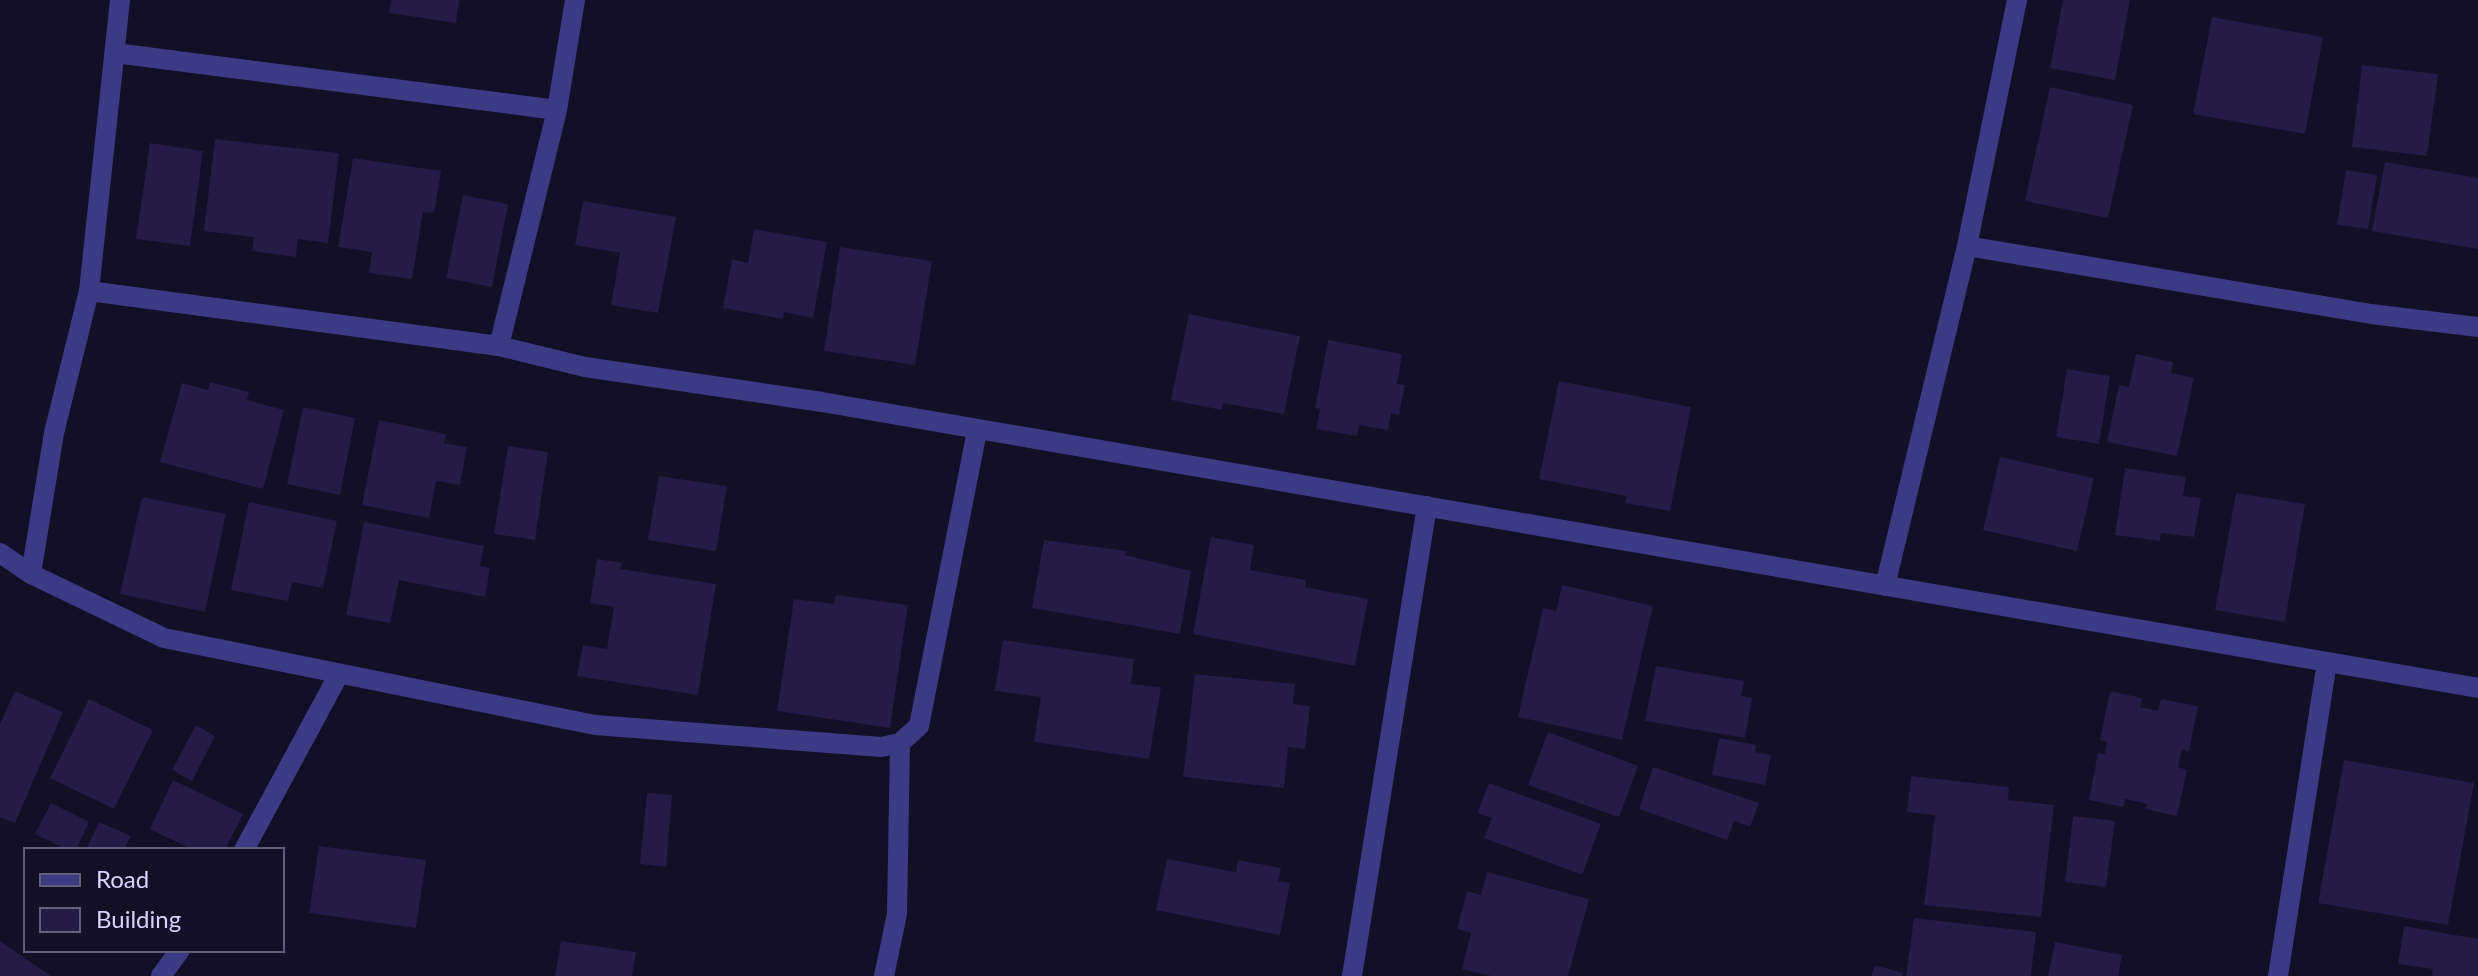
<svg xmlns="http://www.w3.org/2000/svg" width="2478" height="976" viewBox="0 0 2478 976" font-family="Lato,sans-serif">
  <style>
    .building { fill: #241b47 }
    .lines { fill: none; stroke-linecap: round; stroke-linejoin: round }
    .minor { stroke: #3d3a85; stroke-width: 20 }
  </style>
  <rect width="100%" height="100%" fill="#130f26"/>
  <path class="building" d="M 391,0 L 459,0 L 456,23 L 389,13 Z
    M 2063,0 L 2130,0 L 2115,80 L 2050,68 Z
    M 2212,17 L 2323,37 L 2305,134 L 2193,114 Z
    M 2362,65 L 2438,74 L 2427,156 L 2352,147 Z
    M 2050,87 L 2133,105 L 2108,218 L 2025,201 Z
    M 215,139 L 339,153 L 328,243 L 298,239 L 296,257 L 252,251 L 254,237 L 204,231 Z
    M 150,143 L 203,151 L 190,246 L 136,239 Z
    M 353,158 L 441,171 L 434,213 L 423,212 L 412,279 L 369,273 L 372,252 L 338,247 Z
    M 2385,162 L 2478,178 L 2478,249 L 2372,231 Z
    M 2346,170 L 2377,175 L 2368,229 L 2337,225 Z
    M 463,195 L 508,204 L 492,287 L 446,278 Z
    M 583,201 L 676,217 L 658,313 L 611,305 L 620,253 L 575,245 Z
    M 754,229 L 827,242 L 813,318 L 784,312 L 783,319 L 723,308 L 732,259 L 748,263 Z
    M 840,247 L 932,261 L 915,365 L 824,351 Z
    M 1189,314 L 1300,336 L 1284,414 L 1223,403 L 1222,410 L 1171,400 Z
    M 1328,340 L 1402,354 L 1397,384 L 1405,385 L 1399,415 L 1391,413 L 1388,430 L 1359,425 L 1357,436 L 1316,429 L 1320,409 L 1315,408 Z
    M 2136,354 L 2173,362 L 2171,373 L 2194,378 L 2177,456 L 2107,442 L 2119,385 L 2129,387 Z
    M 2067,369 L 2110,376 L 2099,444 L 2056,437 Z
    M 1559,381 L 1691,407 L 1670,511 L 1625,503 L 1627,496 L 1539,479 Z
    M 210,382 L 249,392 L 247,400 L 284,410 L 263,489 L 160,462 L 182,383 L 208,390 Z
    M 303,407 L 355,418 L 340,495 L 287,484 Z
    M 379,420 L 446,434 L 444,443 L 467,447 L 460,485 L 436,481 L 429,518 L 362,505 Z
    M 508,446 L 548,452 L 535,540 L 494,534 Z
    M 2000,457 L 2094,478 L 2077,551 L 1983,530 Z
    M 2125,468 L 2186,477 L 2183,496 L 2201,498 L 2194,537 L 2161,533 L 2160,541 L 2115,535 Z
    M 659,476 L 727,486 L 716,551 L 648,540 Z
    M 2236,493 L 2305,504 L 2285,622 L 2215,610 Z
    M 142,497 L 226,514 L 205,612 L 120,594 Z
    M 249,502 L 337,521 L 323,588 L 292,582 L 288,601 L 231,590 Z
    M 364,522 L 484,546 L 480,566 L 490,568 L 485,597 L 399,580 L 390,623 L 346,615 Z
    M 1211,537 L 1254,545 L 1250,570 L 1306,580 L 1305,587 L 1368,599 L 1355,666 L 1193,634 Z
    M 1044,540 L 1127,551 L 1125,555 L 1191,571 L 1180,634 L 1032,608 Z
    M 597,559 L 622,563 L 620,569 L 716,584 L 698,695 L 577,676 L 583,645 L 607,649 L 614,607 L 590,603 Z
    M 1562,585 L 1653,606 L 1622,740 L 1518,717 L 1543,608 L 1556,611 Z
    M 836,595 L 908,605 L 890,728 L 777,711 L 794,599 L 834,604 Z
    M 1003,640 L 1134,659 L 1131,684 L 1161,687 L 1149,759 L 1034,742 L 1041,697 L 995,691 Z
    M 1656,666 L 1744,681 L 1741,696 L 1752,698 L 1745,738 L 1645,721 Z
    M 1195,674 L 1295,684 L 1293,704 L 1310,706 L 1305,749 L 1288,747 L 1284,788 L 1183,777 Z
    M 15,691 L 63,712 L 15,823 L 0,817 L 0,724 Z
    M 2110,691 L 2142,698 L 2140,707 L 2158,711 L 2161,699 L 2198,706 L 2189,751 L 2182,750 L 2178,767 L 2187,770 L 2177,816 L 2145,809 L 2147,804 L 2125,799 L 2123,807 L 2089,800 L 2098,753 L 2105,754 L 2107,742 L 2100,740 Z
    M 89,699 L 153,730 L 114,809 L 50,778 Z
    M 196,725 L 215,736 L 192,781 L 172,770 Z
    M 1548,732 L 1638,766 L 1619,817 L 1528,785 Z
    M 1719,738 L 1756,745 L 1755,752 L 1771,755 L 1765,785 L 1712,775 Z
    M 2344,760 L 2474,783 L 2448,925 L 2318,903 Z
    M 1653,767 L 1759,803 L 1750,827 L 1734,821 L 1727,840 L 1639,809 Z
    M 1911,776 L 2009,787 L 2008,800 L 2054,805 L 2041,917 L 1924,905 L 1935,815 L 1907,812 Z
    M 173,780 L 243,814 L 225,850 L 193,850 L 150,829 Z
    M 1489,783 L 1601,824 L 1582,875 L 1484,838 L 1492,818 L 1477,813 Z
    M 647,793 L 672,795 L 666,867 L 640,864 Z
    M 51,803 L 89,822 L 76,850 L 68,850 L 35,834 Z
    M 2073,816 L 2115,821 L 2106,887 L 2065,882 Z
    M 99,822 L 131,836 L 124,850 L 86,850 Z
    M 319,846 L 426,860 L 416,928 L 309,913 Z
    M 1167,859 L 1236,872 L 1238,860 L 1281,868 L 1278,881 L 1290,883 L 1280,935 L 1156,910 Z
    M 1487,872 L 1589,899 L 1568,976 L 1491,976 L 1462,969 L 1471,933 L 1457,929 L 1467,891 L 1481,895 Z
    M 1914,918 L 2036,932 L 2031,976 L 1906,976 Z
    M 2404,926 L 2478,939 L 2478,976 L 2432,976 L 2433,969 L 2398,964 Z
    M 0,941 L 51,976 L 0,976 Z
    M 561,941 L 636,952 L 632,976 L 555,976 Z
    M 2055,942 L 2122,955 L 2118,976 L 2048,976 Z
    M 1875,965 L 1903,973 L 1902,976 L 1871,976 Z"/>
  <g class="lines">
    <path class="minor" d="M 115,53 L 557,110
      M 1967,246 L 2371,314 L 2478,327
      M 89,291 L 499,346 L 585,367 L 822,402 L 2478,688
      M 499,346 L 557,110 L 575,0
      M 0,553 L 31,574 L 164,638 L 595,725 L 881,747 L 900,743 L 919,726 L 977,431
      M 31,574 L 54,433 L 89,291 L 120,0
      M 1885,586 L 1967,246 L 2017,0
      M 244,850 L 339,674
      M 161,976 L 180,950
      M 884,976 L 897,914 L 900,743
      M 1352,976 L 1427,506
      M 2278,976 L 2327,662"/>
  </g>
  <rect x="24" y="848" width="260" height="104" fill="#130f26" stroke="#625e7d" stroke-width="2"/>
  <rect x="40" y="874" width="40" height="12" fill="#3d3a85" stroke="#625e7d" stroke-width="2"/>
  <text x="96" y="888" font-size="24" fill="#d9d4ff">Road</text>
  <rect x="40" y="908" width="40" height="24" fill="#241b47" stroke="#625e7d" stroke-width="2"/>
  <text x="96" y="928" font-size="24" fill="#d9d4ff">Building</text>
</svg>
